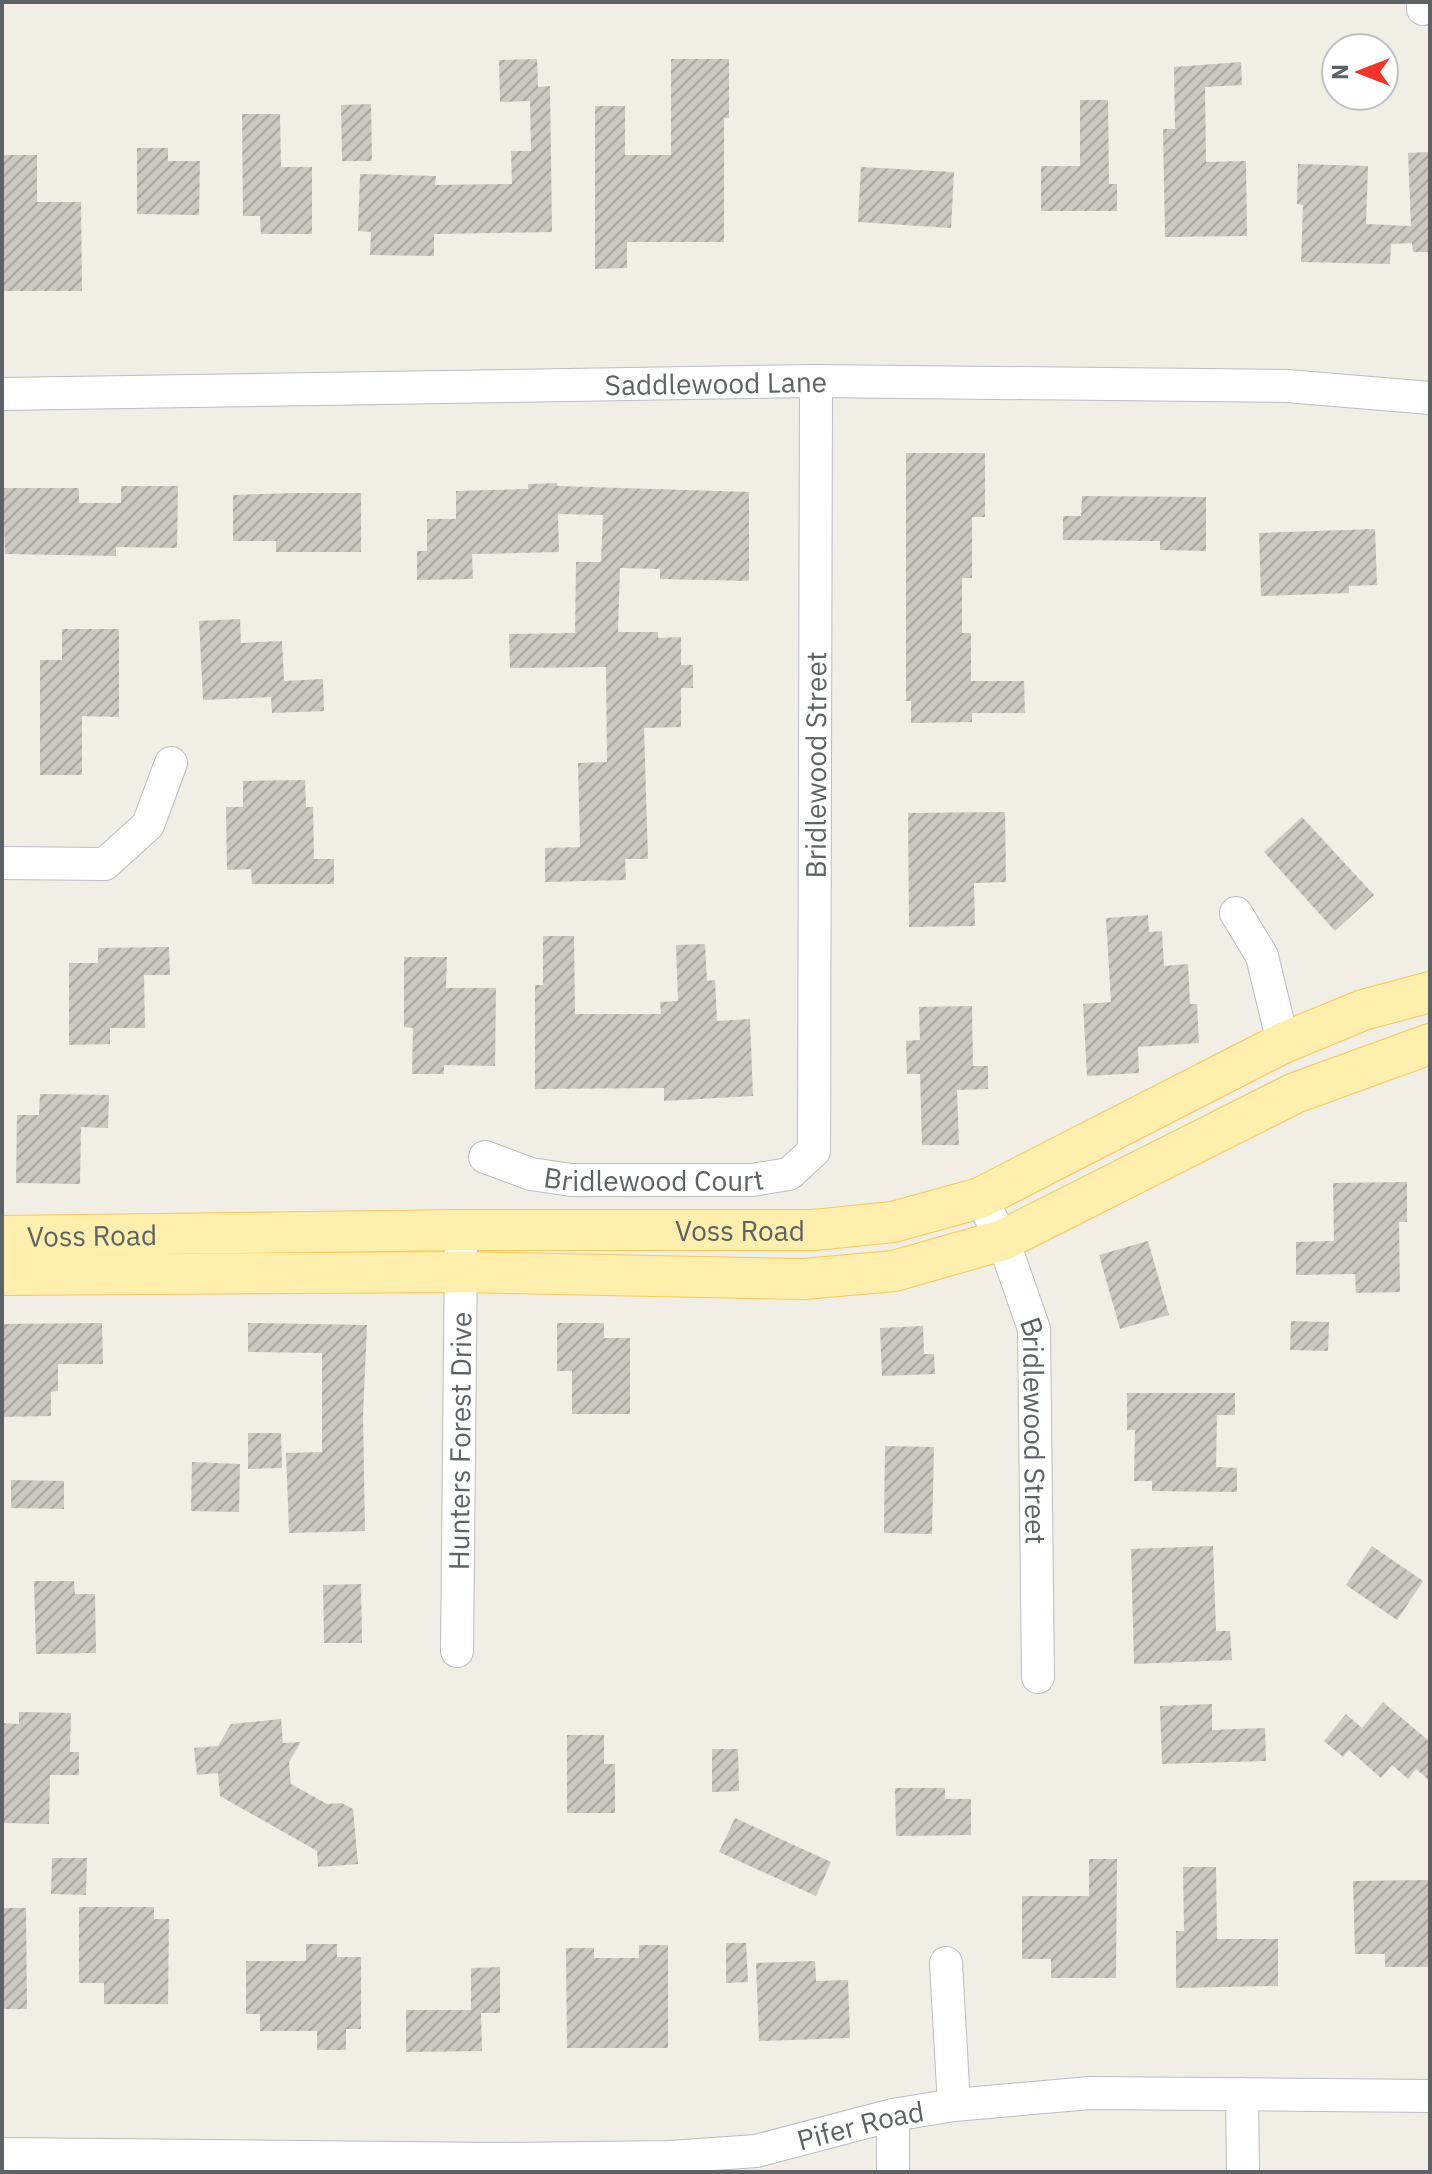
<svg xmlns="http://www.w3.org/2000/svg" width="1432" height="2174" viewBox="0 0 1432 2174" font-family="'IBM Plex Sans',sans-serif">
  <style>
    .building { fill: url(#building-hatch) }
    .lines { fill: none; stroke-linecap: round; stroke-linejoin: round }
    .minor-casing { stroke: #babdc2; stroke-width: 34 }
    .major-casing { stroke: #fac854; stroke-width: 42 }
    .minor { stroke: #fff; stroke-width: 32 }
    .major { stroke: #ffefac; stroke-width: 40 }
    .labels { text-anchor: middle; dominant-baseline: central; stroke-width: 6; stroke-linejoin: round; paint-order: stroke }
    .street-label { font-size: 28px; fill: #5d6267; stroke: #fff }
  </style>
  <defs>
    <pattern id="building-hatch" width="6" height="6" patternUnits="userSpaceOnUse" patternTransform="scale(2)"><rect width="6" height="6" fill="#cbc8c2"/><path d="M-1 1l2-2M0 6l6-6M5 7l2-2" fill="none" stroke="#a8a6a1"/></pattern>
  </defs>
  <rect width="100%" height="100%" fill="#f0eee5"/>
  <path class="building" d="M 537,59 L 538,87 L 550,86 L 552,232 L 434,234 L 434,256 L 370,255 L 371,232 L 358,231 L 360,174 L 436,176 L 435,185 L 512,184 L 511,151 L 531,151 L 530,101 L 500,102 L 499,60 Z
    M 671,59 L 729,59 L 729,118 L 724,118 L 724,242 L 627,242 L 627,268 L 595,269 L 595,106 L 625,106 L 625,155 L 671,155 Z
    M 1241,62 L 1242,85 L 1205,87 L 1206,162 L 1246,161 L 1247,236 L 1165,237 L 1163,129 L 1175,129 L 1174,67 Z
    M 1080,100 L 1108,100 L 1109,184 L 1117,184 L 1117,211 L 1041,211 L 1041,166 L 1080,166 Z
    M 371,104 L 372,161 L 342,161 L 341,105 Z
    M 242,114 L 280,114 L 281,167 L 312,167 L 312,234 L 261,234 L 260,216 L 243,216 Z
    M 137,148 L 168,148 L 168,161 L 200,161 L 199,215 L 137,214 Z
    M 1430,152 L 1430,252 L 1413,252 L 1412,243 L 1391,244 L 1390,264 L 1301,262 L 1303,205 L 1297,204 L 1298,164 L 1368,166 L 1366,224 L 1411,226 L 1408,153 Z
    M 3,155 L 37,155 L 37,202 L 81,202 L 82,291 L 3,291 Z
    M 861,167 L 954,172 L 951,228 L 858,222 Z
    M 906,453 L 985,453 L 985,517 L 972,517 L 972,578 L 962,578 L 962,633 L 971,633 L 971,681 L 1024,681 L 1025,713 L 972,713 L 972,722 L 911,723 L 911,701 L 906,701 Z
    M 557,483 L 557,486 L 749,492 L 749,581 L 660,579 L 660,569 L 620,568 L 618,632 L 658,632 L 658,638 L 681,637 L 681,665 L 693,665 L 693,688 L 681,688 L 681,727 L 644,728 L 648,859 L 625,859 L 626,880 L 545,882 L 545,848 L 580,847 L 578,763 L 607,762 L 606,667 L 510,668 L 509,634 L 575,633 L 576,562 L 601,562 L 603,515 L 558,514 L 559,552 L 472,554 L 473,579 L 417,580 L 417,551 L 427,551 L 427,519 L 456,519 L 456,491 L 528,489 L 528,484 Z
    M 121,486 L 178,486 L 177,548 L 116,547 L 116,556 L 5,554 L 3,488 L 79,488 L 79,503 L 121,503 Z
    M 295,493 L 361,493 L 361,552 L 276,552 L 276,541 L 233,541 L 233,495 Z
    M 1082,496 L 1206,497 L 1206,551 L 1160,550 L 1160,541 L 1063,540 L 1063,516 L 1081,516 Z
    M 1375,529 L 1377,585 L 1349,586 L 1349,593 L 1261,596 L 1259,533 Z
    M 240,619 L 241,643 L 282,641 L 284,681 L 323,679 L 324,711 L 272,713 L 271,697 L 203,700 L 199,621 Z
    M 62,629 L 119,629 L 119,717 L 82,716 L 82,775 L 40,775 L 40,660 L 62,660 Z
    M 305,780 L 306,807 L 313,807 L 314,859 L 334,859 L 334,884 L 252,884 L 251,869 L 227,870 L 226,807 L 243,807 L 243,781 Z
    M 1005,812 L 1006,882 L 974,883 L 975,926 L 909,927 L 908,813 Z
    M 1302,817 L 1374,895 L 1335,931 L 1264,852 Z
    M 1148,915 L 1149,932 L 1162,931 L 1164,966 L 1188,964 L 1190,1004 L 1197,1004 L 1199,1043 L 1138,1047 L 1139,1073 L 1087,1076 L 1083,1004 L 1111,1002 L 1106,918 Z
    M 543,936 L 574,936 L 575,1014 L 661,1014 L 660,1002 L 678,1001 L 676,945 L 705,944 L 707,981 L 715,980 L 717,1021 L 750,1019 L 753,1096 L 664,1101 L 664,1088 L 535,1089 L 535,985 L 543,985 Z
    M 169,947 L 170,975 L 144,975 L 145,1028 L 110,1028 L 110,1044 L 69,1045 L 69,963 L 98,963 L 98,948 Z
    M 404,957 L 447,957 L 446,988 L 496,988 L 495,1066 L 444,1065 L 444,1074 L 412,1074 L 413,1028 L 404,1027 Z
    M 972,1006 L 973,1066 L 988,1066 L 988,1089 L 957,1090 L 959,1145 L 922,1145 L 920,1074 L 907,1074 L 906,1041 L 920,1040 L 919,1007 Z
    M 40,1094 L 109,1095 L 108,1128 L 81,1127 L 80,1184 L 16,1183 L 17,1115 L 39,1115 Z
    M 1407,1182 L 1407,1222 L 1399,1222 L 1400,1292 L 1356,1293 L 1355,1274 L 1296,1275 L 1296,1242 L 1334,1241 L 1333,1183 Z
    M 1148,1241 L 1169,1315 L 1120,1329 L 1099,1255 Z
    M 1291,1321 L 1329,1322 L 1328,1351 L 1290,1350 Z
    M 102,1323 L 103,1364 L 58,1364 L 58,1391 L 51,1392 L 51,1416 L 2,1417 L 2,1324 Z
    M 248,1323 L 367,1325 L 363,1416 L 365,1531 L 289,1533 L 286,1453 L 322,1452 L 322,1353 L 248,1352 Z
    M 557,1323 L 604,1323 L 604,1338 L 630,1338 L 630,1414 L 572,1414 L 572,1371 L 557,1371 Z
    M 923,1326 L 924,1354 L 934,1354 L 935,1374 L 882,1376 L 880,1328 Z
    M 1127,1393 L 1235,1393 L 1235,1415 L 1217,1415 L 1216,1467 L 1237,1468 L 1237,1492 L 1152,1491 L 1152,1481 L 1134,1481 L 1135,1430 L 1127,1430 Z
    M 248,1433 L 281,1433 L 282,1468 L 248,1469 Z
    M 885,1446 L 934,1447 L 932,1534 L 884,1533 Z
    M 192,1462 L 240,1464 L 239,1512 L 191,1511 Z
    M 11,1480 L 64,1481 L 64,1509 L 11,1508 Z
    M 1213,1546 L 1216,1631 L 1230,1631 L 1232,1660 L 1134,1664 L 1131,1549 Z
    M 1372,1546 L 1423,1581 L 1397,1620 L 1346,1585 Z
    M 34,1581 L 74,1581 L 75,1594 L 95,1594 L 96,1653 L 36,1654 Z
    M 361,1584 L 362,1643 L 324,1643 L 323,1585 Z
    M 1383,1702 L 1430,1742 L 1430,1781 L 1416,1769 L 1408,1779 L 1392,1765 L 1381,1778 L 1349,1750 L 1343,1757 L 1324,1741 L 1346,1714 L 1362,1728 Z
    M 1212,1704 L 1212,1730 L 1265,1728 L 1266,1761 L 1162,1764 L 1160,1706 Z
    M 19,1712 L 71,1713 L 70,1752 L 79,1752 L 79,1775 L 50,1775 L 49,1824 L 2,1823 L 2,1723 L 19,1724 Z
    M 281,1719 L 283,1743 L 301,1742 L 289,1762 L 291,1784 L 327,1804 L 342,1803 L 353,1809 L 358,1864 L 318,1867 L 317,1851 L 220,1796 L 218,1773 L 197,1775 L 194,1748 L 218,1746 L 231,1724 Z
    M 567,1735 L 604,1735 L 604,1764 L 615,1764 L 615,1813 L 567,1813 Z
    M 712,1749 L 738,1749 L 739,1791 L 712,1792 Z
    M 895,1788 L 945,1788 L 945,1799 L 971,1799 L 971,1835 L 896,1836 Z
    M 735,1818 L 831,1862 L 816,1896 L 719,1852 Z
    M 52,1858 L 87,1858 L 86,1895 L 51,1894 Z
    M 1089,1859 L 1117,1859 L 1116,1978 L 1051,1978 L 1051,1959 L 1022,1959 L 1022,1896 L 1089,1896 Z
    M 1183,1867 L 1216,1867 L 1217,1939 L 1278,1939 L 1278,1986 L 1176,1988 L 1176,1931 L 1184,1931 Z
    M 1430,1880 L 1430,1967 L 1385,1967 L 1385,1954 L 1355,1954 L 1353,1881 Z
    M 79,1907 L 154,1907 L 154,1919 L 169,1919 L 168,2004 L 104,2004 L 104,1983 L 79,1983 Z
    M 2,1908 L 26,1908 L 27,2009 L 2,2009 Z
    M 726,1943 L 746,1943 L 748,1982 L 726,1983 Z
    M 306,1944 L 337,1944 L 337,1957 L 361,1957 L 361,2029 L 346,2029 L 346,2050 L 317,2050 L 317,2031 L 260,2031 L 260,2014 L 246,2014 L 246,1961 L 306,1961 Z
    M 639,1945 L 668,1945 L 668,2048 L 567,2048 L 566,1948 L 594,1948 L 594,1958 L 639,1958 Z
    M 815,1961 L 816,1981 L 848,1980 L 850,2038 L 759,2041 L 756,1963 Z
    M 500,1967 L 500,2013 L 481,2013 L 482,2051 L 406,2052 L 406,2010 L 471,2010 L 471,1968 Z"/>
  <g class="lines">
    <g class="minor-casing">
      <g id="minor">
        <path d="M 1423,2 L 1423,9"/>
        <path id="s1" d="M 2,394 L 816,381 L 1287,386 L 1430,398"/>
        <path d="M 2,863 L 105,864 L 148,825 L 171,763"/>
        <path d="M 1236,913 L 1262,956 L 1283,1043"/>
        <path id="s2" d="M 485,1157 L 531,1174 L 571,1180 L 752,1180 L 789,1174 L 814,1151 L 816,381"/>
        <path id="s3" d="M 980,1198 L 1003,1240 L 1034,1329 L 1038,1677"/>
        <path id="s4" d="M 457,1651 L 461,1249"/>
        <path d="M 946,1963 L 954,2105"/>
        <path d="M 1242,2094 L 1243,2172"/>
        <path d="M 893,2115 L 893,2172"/>
        <path id="s5" d="M 2,2154 L 497,2159 L 671,2157 L 756,2151 L 893,2115 L 954,2105 L 1090,2093 L 1430,2096"/>
      </g>
    </g>
    <g class="major-casing">
      <g id="major">
        <path id="s6" d="M 2,1236 L 461,1230 L 814,1230 L 893,1222 L 980,1198 L 1283,1043 L 1363,1010 L 1430,992"/>
        <path d="M 2,1275 L 461,1272 L 804,1279 L 894,1271 L 1003,1240 L 1295,1093 L 1430,1044"/>
      </g>
    </g>
    <use href="#minor" class="minor"/>
    <use href="#major" class="major"/>
  </g>
  <g class="labels">
    <g class="street-label">
      <text stroke="none"><textPath href="#s1" startOffset="714">Saddlewood Lane</textPath></text>
      <text stroke="none"><textPath href="#s2" startOffset="728">Bridlewood Street</textPath></text>
      <text stroke="none"><textPath href="#s2" startOffset="172">Bridlewood Court</textPath></text>
      <text stroke="none"><textPath href="#s6" startOffset="738">Voss Road</textPath></text>
      <text stroke="none"><textPath href="#s6" startOffset="90">Voss Road</textPath></text>
      <text stroke="none"><textPath href="#s3" startOffset="244">Bridlewood Street</textPath></text>
      <text stroke="none"><textPath href="#s4" startOffset="210">Hunters Forest Drive</textPath></text>
      <text stroke="none"><textPath href="#s5" startOffset="862">Pifer Road</textPath></text>
    </g>
  </g>
  <rect width="1432" height="2174" fill="none" stroke="#5d6267" stroke-width="8"/>
  <g transform="translate(1360 72) rotate(270)"><circle r="38" fill="#ffffff" stroke="#bec0c2" stroke-width="2"/>
  <path d="M0-6L14 30L0 20L-14 30Z" fill="#f43227"/>
  <text y="-12" font-size="22" font-weight="bold" text-anchor="middle" fill="#5d6267">N</text>
  </g>
</svg>
